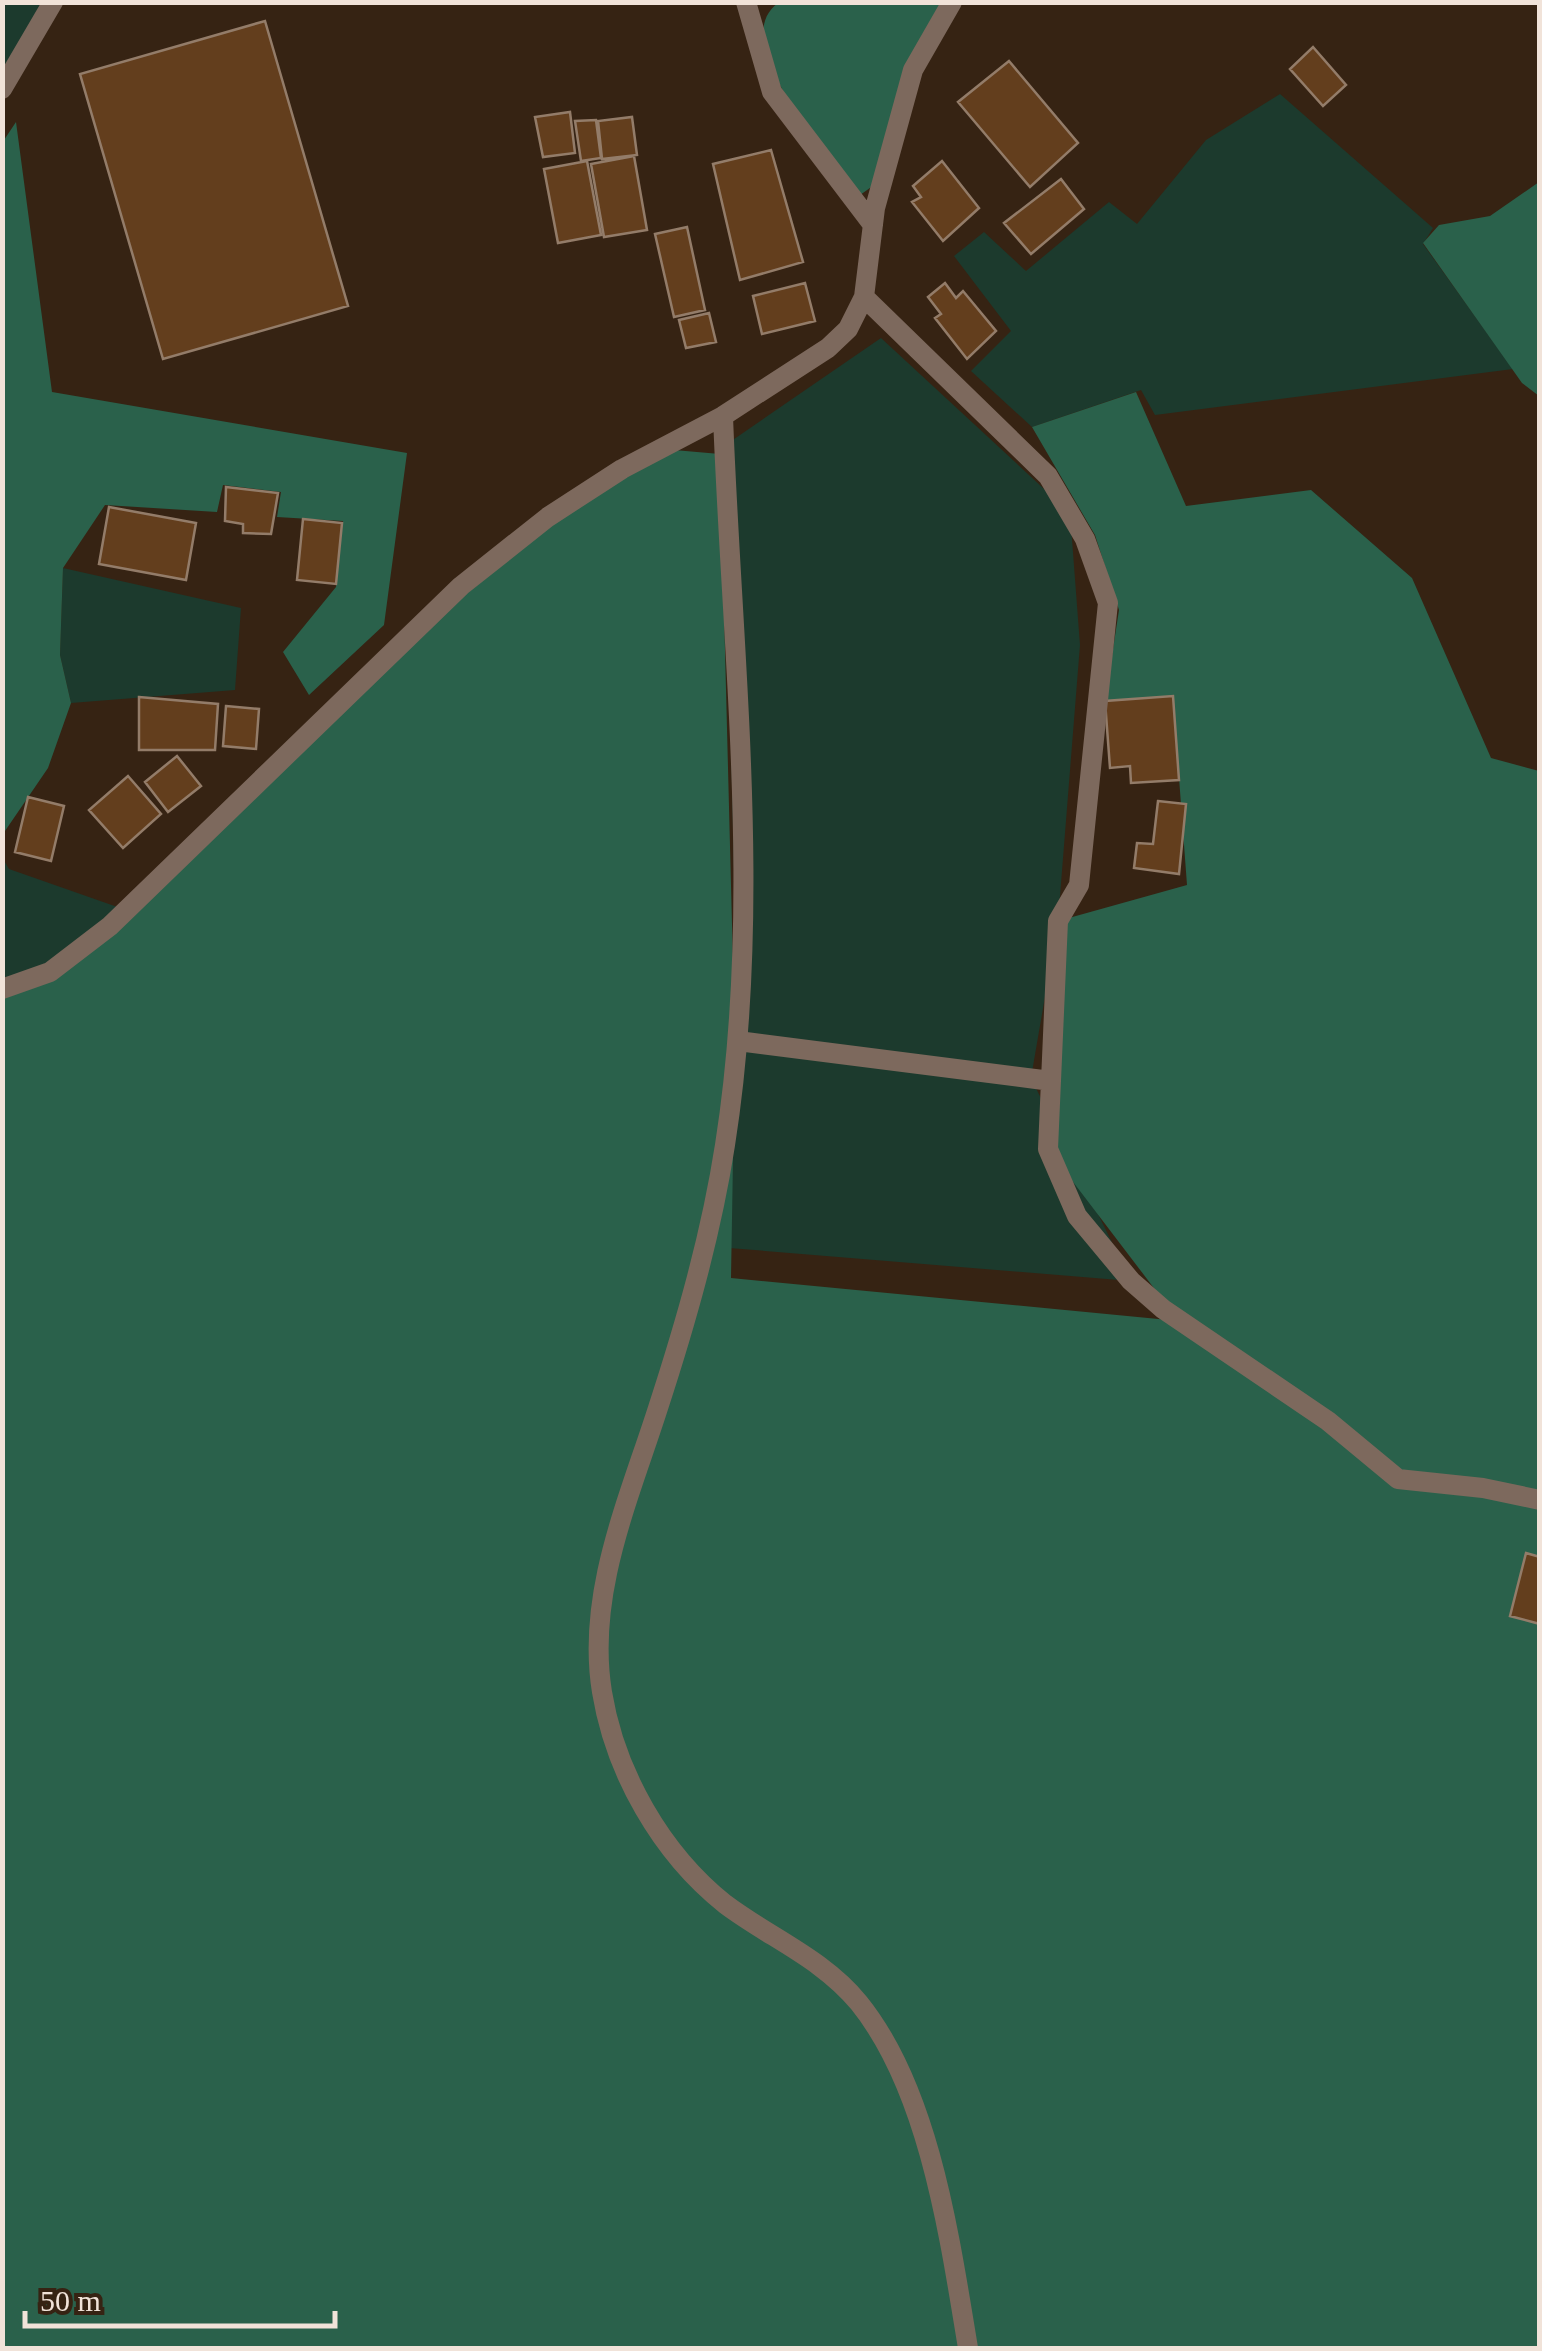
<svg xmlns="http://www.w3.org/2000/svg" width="1542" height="2351" viewBox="0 0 1542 2351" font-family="'Times New Roman',serif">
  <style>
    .green { fill: #1c3a2d }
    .forest { fill: #2a614b }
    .building { fill: #633e1d; stroke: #937c69; stroke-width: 2.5 }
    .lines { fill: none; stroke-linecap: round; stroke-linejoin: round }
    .minor { stroke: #7d695d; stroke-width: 20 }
  </style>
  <rect width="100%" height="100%" fill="#362313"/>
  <path class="green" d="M 3,3 L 41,3 L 3,74 Z
    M 1280,94 L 1433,228 L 1423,244 L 1513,369 L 1155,415 L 1141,390 L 1032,427 L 971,371 L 1011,331 L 954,256 L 984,232 L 1026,271 L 1109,202 L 1137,224 L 1206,140 Z
    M 881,338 L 1070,513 L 1080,645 L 1058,921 L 1031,1078 L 1131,1281 L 729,1248 L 738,1041 L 724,446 Z
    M 63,568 L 241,608 L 235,690 L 71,703 L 60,655 Z
    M 2,857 L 9,869 L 126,910 L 30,979 L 3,990 Z"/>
  <path class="forest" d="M 778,3 L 950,3 L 877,183 L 860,195 C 834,160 724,42 778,3 Z
    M 16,122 L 52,392 L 407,453 L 384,625 L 309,695 L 283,652 L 336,587 L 343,521 L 277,517 L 281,492 L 223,485 L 217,512 L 105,505 L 63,568 L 60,655 L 71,703 L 48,768 L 5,831 L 2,143 Z
    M 1539,182 L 1539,396 L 1522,383 L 1423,243 L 1439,225 L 1490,216 Z
    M 1136,392 L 1186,506 L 1311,490 L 1412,578 L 1491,758 L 1539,771 L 1539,2348 L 3,2348 L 3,989 L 82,947 L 441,614 L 585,498 L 674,450 L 720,454 L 735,1042 L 731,1278 L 1179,1321 L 1048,1149 L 1058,921 L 1187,885 L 1173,697 L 1105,701 L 1119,610 L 1095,535 L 1032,427 Z"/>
  <path class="building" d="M 265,21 L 348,306 L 163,359 L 80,74 Z
    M 1313,47 L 1346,85 L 1323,106 L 1290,69 Z
    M 1009,61 L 1078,143 L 1030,187 L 958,102 Z
    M 570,112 L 575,153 L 543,157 L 535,117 Z
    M 632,117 L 637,155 L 602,159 L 598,121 Z
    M 596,120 L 601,158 L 581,161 L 575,121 Z
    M 771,150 L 803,262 L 740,280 L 713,164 Z
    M 634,156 L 647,230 L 604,237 L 591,164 Z
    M 587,161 L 601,235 L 558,243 L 544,169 Z
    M 942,161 L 979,208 L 943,241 L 912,202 L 921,197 L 913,186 Z
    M 1061,179 L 1084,209 L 1031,254 L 1004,223 Z
    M 687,227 L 705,310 L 674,317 L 655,234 Z
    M 805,283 L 815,321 L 762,334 L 753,296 Z
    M 945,283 L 956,298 L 963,291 L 996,331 L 967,359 L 935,318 L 941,314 L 928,297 Z
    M 709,313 L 716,342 L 686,348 L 679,320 Z
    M 226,487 L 278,493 L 271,534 L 243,533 L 243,524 L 225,521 Z
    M 109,507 L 196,523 L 186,580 L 99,564 Z
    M 303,519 L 342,523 L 336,584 L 297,580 Z
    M 1173,696 L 1179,780 L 1131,783 L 1130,766 L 1110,768 L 1105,701 Z
    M 139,697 L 218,704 L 215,750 L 139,750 Z
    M 226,706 L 259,709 L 256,749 L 223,746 Z
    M 177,756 L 201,786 L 168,812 L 145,782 Z
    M 128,776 L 161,814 L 123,848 L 89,810 Z
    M 28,797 L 64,806 L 51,861 L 15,852 Z
    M 1158,801 L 1186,804 L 1179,874 L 1134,868 L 1137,843 L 1153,844 Z
    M 1526,1553 L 1540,1557 L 1540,1624 L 1510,1616 Z"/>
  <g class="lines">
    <path class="minor" d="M 746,2 L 772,92 L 873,225
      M 2,89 L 53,2
      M 864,297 L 1048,476 L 1085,539 L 1108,603 L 1079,885 L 1058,921 L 1048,1149 L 1077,1216 L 1131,1281 L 1163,1309 L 1328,1421 L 1398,1479 L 1483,1488 L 1540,1500
      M 723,416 C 732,658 763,904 725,1145 C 711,1235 686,1322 658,1408 C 629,1499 586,1594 602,1692 C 615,1772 661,1853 725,1904 C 770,1938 822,1958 859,2003 C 930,2091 950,2240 968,2348
      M 2,989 L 50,972 L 110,926 L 461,586 L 548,517 L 622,469 L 723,416 L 828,348 L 848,329 L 864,297 L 875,208 L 913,70 L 952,2
      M 738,1041 L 1051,1081"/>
  </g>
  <rect width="1542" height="2351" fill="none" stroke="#f1e3d9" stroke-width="10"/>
  <path d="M25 2311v15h310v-15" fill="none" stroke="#f1e3d9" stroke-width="5"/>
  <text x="40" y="2311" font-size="30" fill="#f1e3d9" stroke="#362313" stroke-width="8" paint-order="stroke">50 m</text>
</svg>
